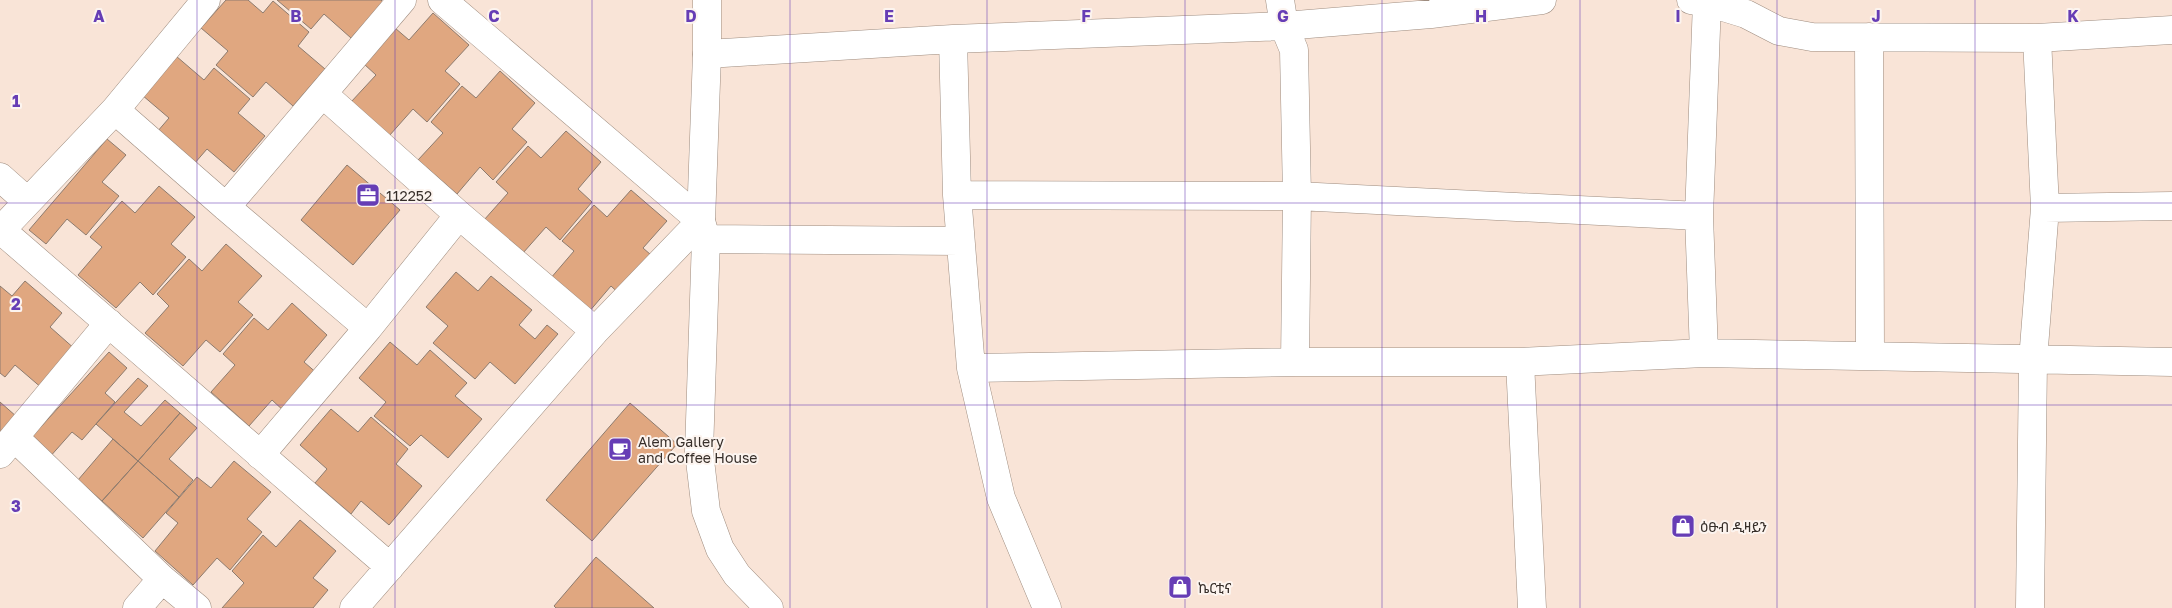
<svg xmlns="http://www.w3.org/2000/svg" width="2172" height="608" viewBox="0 0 2172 608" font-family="'Golos Text','Noto Sans Ethiopic',sans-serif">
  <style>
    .building { fill: #e0a780; stroke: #8d7b6e }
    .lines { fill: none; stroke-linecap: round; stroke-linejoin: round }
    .street-casing { stroke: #9e8c7f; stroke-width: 29 }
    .secondary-casing { stroke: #9e8c7f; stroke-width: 29 }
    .street { stroke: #fff; stroke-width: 28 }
    .secondary { stroke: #fff; stroke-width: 28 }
    .grid { fill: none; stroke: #663db5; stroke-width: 1; stroke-opacity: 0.55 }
    .labels { text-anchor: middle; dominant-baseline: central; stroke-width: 4; stroke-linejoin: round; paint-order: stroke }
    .poi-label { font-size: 14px; fill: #362e29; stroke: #fcf4ef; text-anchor: start }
    .grid-label { font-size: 16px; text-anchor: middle; font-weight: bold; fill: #663db5; stroke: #fcf4ef; stroke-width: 4; stroke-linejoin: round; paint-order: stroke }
  </style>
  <rect width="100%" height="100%" fill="#f9e4d7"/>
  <path class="building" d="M 226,0 L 248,0 L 263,13 L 273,1 L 309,32 L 298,46 L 325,69 L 293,106 L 266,82 L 253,97 L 216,65 L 228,51 L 201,28 Z
    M 277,0 L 381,0 L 383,2 L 351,38 L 324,14 L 311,29 Z
    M 433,13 L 469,45 L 445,71 L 460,84 L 427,122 L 413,109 L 389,136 L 351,102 L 376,75 L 364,64 L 395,28 L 409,40 Z
    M 176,56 L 204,80 L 214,68 L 250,99 L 238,113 L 265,136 L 234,172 L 207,149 L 194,164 L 157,132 L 169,118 L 142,95 Z
    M 500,71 L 535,103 L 512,129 L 527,142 L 493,180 L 480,167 L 457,194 L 418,160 L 443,133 L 431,122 L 462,86 L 476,98 Z
    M 566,131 L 601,162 L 578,189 L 592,202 L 560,240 L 546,227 L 523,253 L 484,220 L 508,193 L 496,182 L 528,146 L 541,158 Z
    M 107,139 L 126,155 L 102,182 L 119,196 L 86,235 L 67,219 L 46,244 L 29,230 Z
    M 347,165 L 400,210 L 353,265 L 301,220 Z
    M 159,186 L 195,217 L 171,244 L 186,257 L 153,295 L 140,282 L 116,308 L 78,275 L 102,247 L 90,237 L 122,201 L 135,213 Z
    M 631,190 L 667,221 L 643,248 L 658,261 L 625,299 L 611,286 L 588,313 L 550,279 L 574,251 L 562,241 L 594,205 L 607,217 Z
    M 226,244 L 262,276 L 238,302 L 253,315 L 220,352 L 206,340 L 183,366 L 145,333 L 169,306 L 157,294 L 189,259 L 202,271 Z
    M 456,272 L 478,291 L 491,276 L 532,310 L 519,325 L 535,339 L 547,325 L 558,334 L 515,384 L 490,362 L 475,379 L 433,343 L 448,326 L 426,307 Z
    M 25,281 L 62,313 L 50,327 L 76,350 L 43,389 L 15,365 L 5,377 L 0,373 L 0,286 L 12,296 Z
    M 292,303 L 327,335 L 304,362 L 319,375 L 285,412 L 272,400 L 249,426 L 211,392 L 235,365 L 223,354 L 254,318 L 268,330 Z
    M 390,342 L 417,365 L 430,350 L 467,383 L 455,396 L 482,419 L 448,458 L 421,435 L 410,446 L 374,416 L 386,402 L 359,378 Z
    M 109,352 L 127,368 L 105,393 L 115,402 L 82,440 L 72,432 L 48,459 L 28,441 Z
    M 138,378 L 148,386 L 124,412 L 141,426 L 165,400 L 180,413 L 138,461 L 96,424 Z
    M 0,402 L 17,417 L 0,437 Z
    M 630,403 L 677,444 L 592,541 L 546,500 Z
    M 331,409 L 358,432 L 371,417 L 408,449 L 396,464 L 422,486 L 389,525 L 361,501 L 351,514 L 315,483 L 327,469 L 300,445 Z
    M 180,413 L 197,428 L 169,459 L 193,480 L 179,497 L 138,461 Z
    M 113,439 L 138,461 L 102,501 L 78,480 Z
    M 138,461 L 179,497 L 143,538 L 102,501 Z
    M 234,461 L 271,492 L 247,519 L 262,532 L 230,570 L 217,558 L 193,585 L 155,551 L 178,523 L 166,513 L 197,477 L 211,488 Z
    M 300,520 L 336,551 L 313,578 L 328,590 L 313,608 L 222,608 L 244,583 L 232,571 L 263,535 L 276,547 Z
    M 596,557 L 654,608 L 556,608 L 554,606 Z"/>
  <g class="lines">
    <g class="street-casing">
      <path id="street" d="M 1280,0 L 1284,26 L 1294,50 L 1297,196 L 1295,362
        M 1691,0 L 1707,2 L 1746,14 L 1779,31 L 1812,37 L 2037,38 L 2172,30
        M 1869,37 L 1870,355
        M 953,39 L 957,195 L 971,368 L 1001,498 L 1047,608
        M 707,54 L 953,39 L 1284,26 L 1431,14 L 1542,0
        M 323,94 L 459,215 L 595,331
        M 115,110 L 226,207 L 368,328
        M 0,177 L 27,201
        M 957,195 L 1297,196 L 1699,216
        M 226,207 L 402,0
        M 2045,208 L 2172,206
        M 1,230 L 390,567
        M 0,231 L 115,110 L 206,0
        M 706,239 L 960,241
        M 1704,353 L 1699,216 L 1707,2
        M 1520,362 L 1532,608
        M 971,368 L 1295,362 L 1520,362 L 1704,353 L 2172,362
        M 14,437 L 162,579 L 197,608
        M 0,454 L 109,323
        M 260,455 L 368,328 L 459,215
        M 137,608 L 162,579
        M 354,608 L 595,331 L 701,221 L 442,0
        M 2030,608 L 2033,360 L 2045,208 L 2037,38"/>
    </g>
    <g class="secondary-casing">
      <path id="secondary" d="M 707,0 L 707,54 L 701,221 L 706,239 L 699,452 L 706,511 L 720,549 L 737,575 L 769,608"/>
    </g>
    <use href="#street" class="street"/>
    <use href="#secondary" class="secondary"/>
  </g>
  <path class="grid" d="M 197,0 L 197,608M 395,0 L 395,608M 592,0 L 592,608M 790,0 L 790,608M 987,0 L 987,608M 1185,0 L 1185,608M 1382,0 L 1382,608M 1580,0 L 1580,608M 1777,0 L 1777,608M 1975,0 L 1975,608M 0,203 L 2172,203M 0,405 L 2172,405"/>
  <defs>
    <g id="office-square" transform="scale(1.25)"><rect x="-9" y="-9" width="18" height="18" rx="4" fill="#663db5" stroke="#fcf4ef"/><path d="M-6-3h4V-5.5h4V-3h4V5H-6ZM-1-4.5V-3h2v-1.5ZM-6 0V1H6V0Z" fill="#fff"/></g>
    <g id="cafe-square" transform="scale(1.25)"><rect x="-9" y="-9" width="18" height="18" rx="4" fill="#663db5" stroke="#fcf4ef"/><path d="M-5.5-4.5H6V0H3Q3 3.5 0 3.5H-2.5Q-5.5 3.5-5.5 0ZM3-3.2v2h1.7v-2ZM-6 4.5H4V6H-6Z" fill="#fff"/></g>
    <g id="shop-square" transform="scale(1.25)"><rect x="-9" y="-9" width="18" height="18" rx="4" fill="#663db5" stroke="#fcf4ef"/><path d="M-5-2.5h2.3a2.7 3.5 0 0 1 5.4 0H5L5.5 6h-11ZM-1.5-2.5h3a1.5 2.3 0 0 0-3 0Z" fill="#fff"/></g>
  </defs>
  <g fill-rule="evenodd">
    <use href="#office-square" x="368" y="195"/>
    <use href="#cafe-square" x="620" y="449"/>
    <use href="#shop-square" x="1683" y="526"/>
    <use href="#shop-square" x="1180" y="587"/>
  </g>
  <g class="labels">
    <g class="poi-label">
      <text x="386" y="195">112252</text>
      <text x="638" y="441">Alem Gallery<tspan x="638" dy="16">and Coffee House</tspan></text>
      <text x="1700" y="526">ዕፁብ ዲዛይን</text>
      <text x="1198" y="587">ኬርቲና</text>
    </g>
  </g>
  <g class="grid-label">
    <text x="99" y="22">A</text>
    <text x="296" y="22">B</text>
    <text x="494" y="22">C</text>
    <text x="691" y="22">D</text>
    <text x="889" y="22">E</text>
    <text x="1086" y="22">F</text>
    <text x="1283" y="22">G</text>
    <text x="1481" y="22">H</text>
    <text x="1678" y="22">I</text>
    <text x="1876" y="22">J</text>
    <text x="2073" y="22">K</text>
    <text x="16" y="107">1</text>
    <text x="16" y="310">2</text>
    <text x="16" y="512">3</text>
  </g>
</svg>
